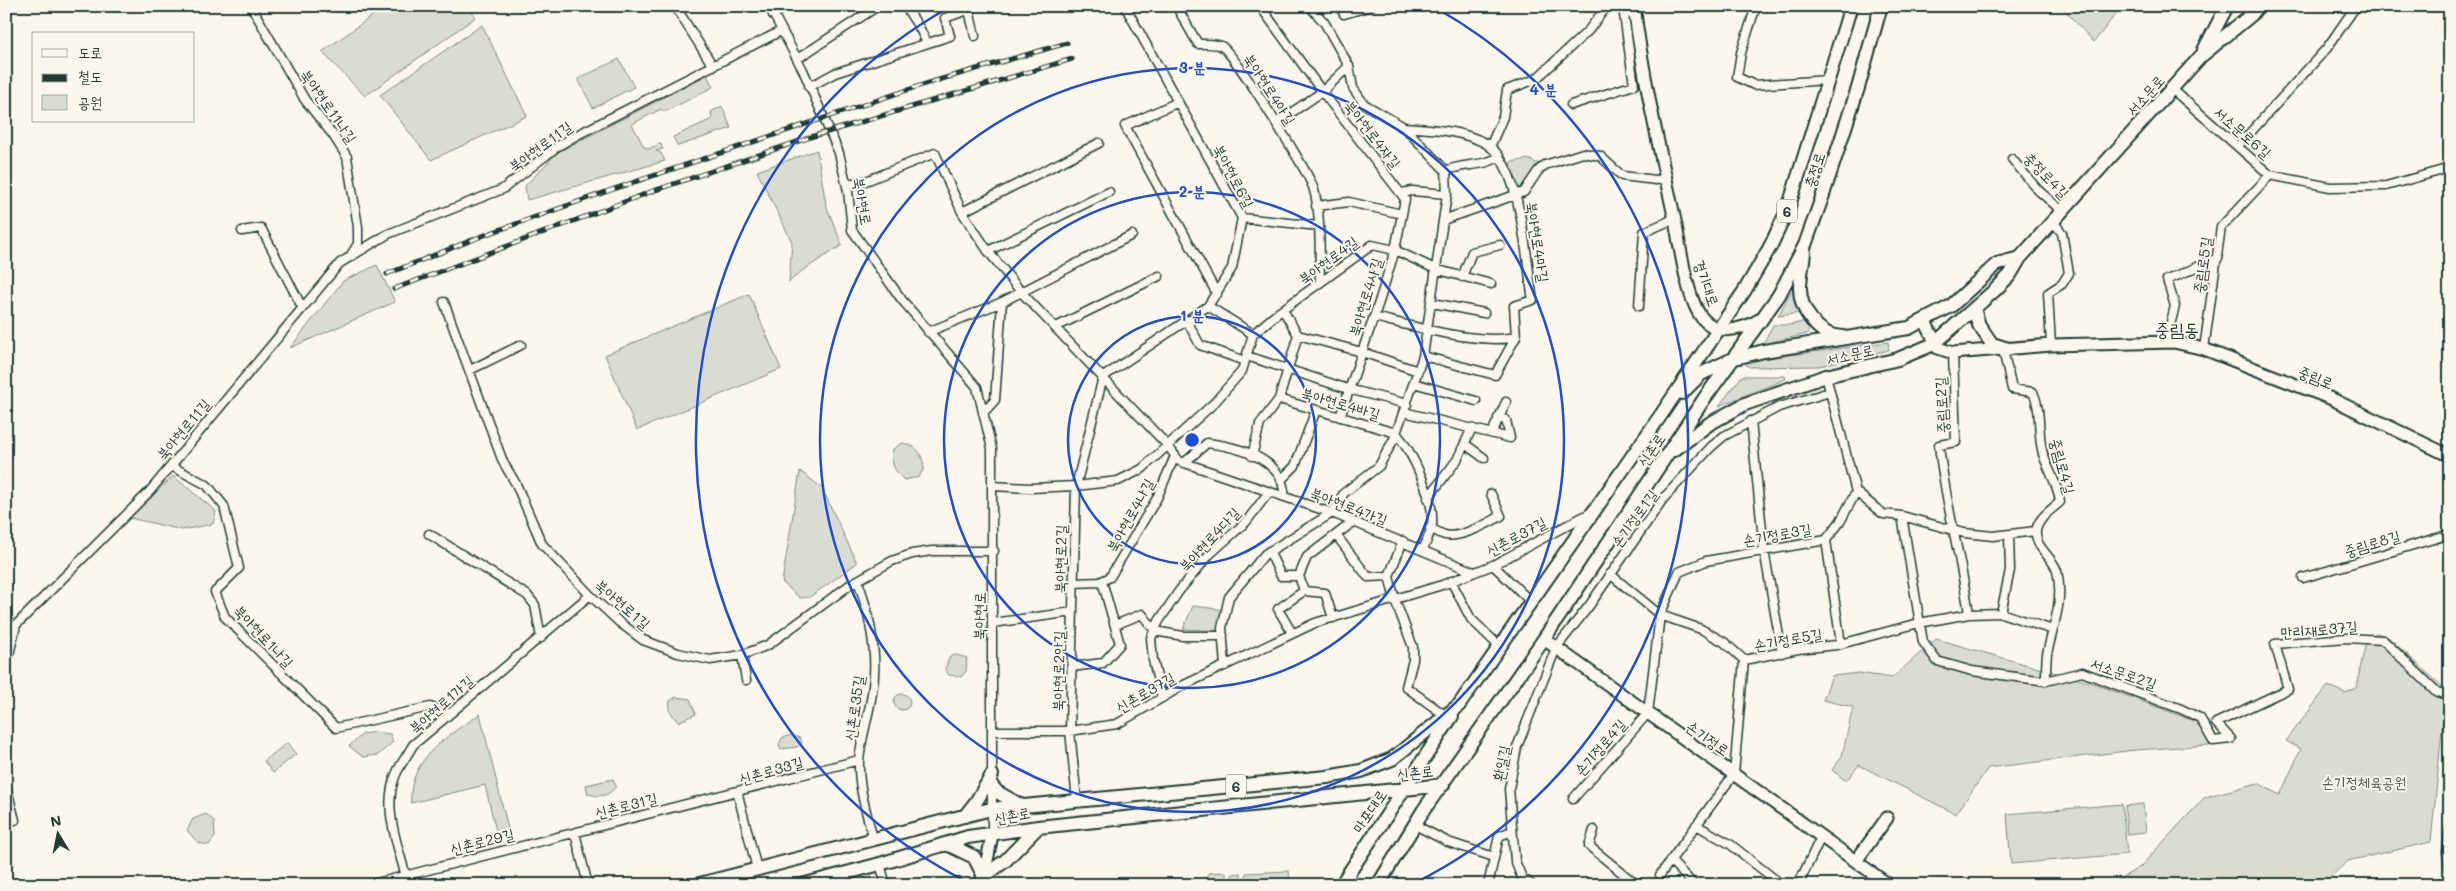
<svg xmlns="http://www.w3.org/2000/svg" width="2456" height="891" viewBox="0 0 2456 891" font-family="Mali,'Poor Story',sans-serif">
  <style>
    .green { fill: #dbdcd1; stroke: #7d8c82 }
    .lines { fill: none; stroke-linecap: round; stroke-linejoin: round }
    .street-casing { stroke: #1f3d34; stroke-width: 11 }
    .secondary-casing { stroke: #1f3d34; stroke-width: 15 }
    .primary-casing { stroke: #1f3d34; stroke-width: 16 }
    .street { stroke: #fbf7ec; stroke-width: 8 }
    .secondary { stroke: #fbf7ec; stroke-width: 11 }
    .primary { stroke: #fbf7ec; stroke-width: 12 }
    .rail-casing { stroke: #1f3d34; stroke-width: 5 }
    .rail { stroke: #fbf7ec; stroke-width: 3; stroke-dasharray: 9; stroke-linecap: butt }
    .ring { fill: none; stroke: #1d4ed8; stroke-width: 2.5 }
    .labels { text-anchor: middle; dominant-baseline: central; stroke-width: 4; stroke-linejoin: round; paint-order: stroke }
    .shield { fill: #fbf7ec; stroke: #61756b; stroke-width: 1 }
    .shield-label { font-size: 14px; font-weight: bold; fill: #1f3d34 }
    .street-label { font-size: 15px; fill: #1f3d34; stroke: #fbf7ec }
    .park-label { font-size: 15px; fill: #455d53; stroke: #fbf7ec }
    .quarter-label { font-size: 18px; fill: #1f3d34; stroke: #fbf7ec }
    .centre { fill: #1d4ed8; stroke: #fbf7ec; stroke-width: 2.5 }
    .ring-label { font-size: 15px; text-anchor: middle; font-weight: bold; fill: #1d4ed8; stroke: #fbf7ec; stroke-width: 4; stroke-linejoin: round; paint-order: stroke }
  </style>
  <rect width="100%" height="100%" fill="#fbf7ec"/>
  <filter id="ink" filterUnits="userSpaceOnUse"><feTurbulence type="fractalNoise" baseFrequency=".02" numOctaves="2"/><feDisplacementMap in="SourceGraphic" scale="10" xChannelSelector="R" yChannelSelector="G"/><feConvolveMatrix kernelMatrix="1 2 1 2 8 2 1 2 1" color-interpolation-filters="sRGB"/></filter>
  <g filter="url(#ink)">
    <path class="green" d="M 386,6 L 467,6 L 476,17 L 365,96 L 322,52 Z
      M 2061,6 L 2122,6 L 2094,42 Z
      M 482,25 L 527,116 L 431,160 L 380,95 Z
      M 619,59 L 634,87 L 593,108 L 578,79 Z
      M 707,75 L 713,87 L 665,112 L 661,109 L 632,124 L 644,147 L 649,149 L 660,143 L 663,149 L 656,151 L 661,153 L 665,161 L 527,200 L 525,186 L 558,152 Z
      M 722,106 L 731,128 L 678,146 L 673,137 L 712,119 L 711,112 Z
      M 817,150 L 826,205 L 842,245 L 802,271 L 789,282 L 792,242 L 757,171 Z
      M 1528,159 L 1541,165 L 1522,192 L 1517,192 L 1510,165 L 1511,162 Z
      M 377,265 L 395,302 L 290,348 L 343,281 Z
      M 1794,290 L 1801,313 L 1778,316 L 1791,292 Z
      M 749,294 L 781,369 L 637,430 L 605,355 Z
      M 1806,321 L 1810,328 L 1807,334 L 1763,344 L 1773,325 L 1790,325 Z
      M 1888,342 L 1889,350 L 1819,366 L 1750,367 L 1746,365 L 1752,360 Z
      M 1742,376 L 1785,376 L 1786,379 L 1719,406 Z
      M 902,443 C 918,446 922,453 924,468 L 919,477 L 904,480 C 894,471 890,462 893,449 Z
      M 800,471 L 822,488 L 857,563 L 810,597 L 800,598 L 782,582 Z
      M 173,476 L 216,511 L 213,524 L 182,530 L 130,518 Z
      M 1193,606 L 1226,610 L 1222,631 L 1183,629 Z
      M 2377,633 L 2388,637 L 2446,690 L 2431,842 L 2348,861 L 2321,885 L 2110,885 L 2140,867 L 2205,797 L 2258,783 L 2280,795 L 2301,749 L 2286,741 L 2328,686 L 2345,693 L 2356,688 L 2367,637 Z
      M 1936,639 L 2095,684 L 2197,722 L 2211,745 L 2135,750 L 1988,768 L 1956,814 L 1859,765 L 1846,781 L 1832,770 L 1842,756 L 1853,707 L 1823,700 L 1832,676 L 1859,673 L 1892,678 Z
      M 956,655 L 967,658 L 966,671 L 961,677 L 949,675 L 945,669 L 950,656 Z
      M894 702a8 8 0 1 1 16 0a8 8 0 1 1-16 0Z
      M 676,697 L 690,699 L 696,714 L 678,722 L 669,710 L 670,701 Z
      M 480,714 L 509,833 L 497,835 L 485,785 L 411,803 C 408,758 448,736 480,714 Z
      M 374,732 L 390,734 L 393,742 L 378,755 L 363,757 L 349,746 L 363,734 Z
      M 792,735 L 800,738 L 802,743 L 797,747 L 781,749 L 779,745 L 782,738 Z
      M 287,743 L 296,754 L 273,773 L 264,761 Z
      M 613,779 L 616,786 C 608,797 600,797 588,794 L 586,785 Z
      M 2122,804 L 2127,854 L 2011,864 L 2007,814 Z
      M 2143,804 L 2146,832 L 2127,834 L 2125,806 Z
      M 206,814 L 214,821 L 215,837 L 209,845 L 198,843 L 187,830 L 193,819 Z
      M 1289,871 L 1290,885 L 1246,885 L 1246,873 Z
      M 1226,872 L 1226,882 L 1208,883 L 1208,873 Z
      M 1241,873 L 1241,885 L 1232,885 L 1232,874 Z"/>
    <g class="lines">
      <g class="street-casing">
        <path id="street" d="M 251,6 L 305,100 L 333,135 L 347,157 L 358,227 L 358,244 L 351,255
          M 675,6 L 713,66
          M 769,6 L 803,70 L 839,153 L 848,191 L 852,230 L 902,300 L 977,387 L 992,449 L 992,835
          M 905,6 L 920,29 L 927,43
          M 968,6 L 975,36
          M 1187,6 L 1179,11 L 1198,44 C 1204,44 1215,43 1221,46 C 1234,52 1306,169 1313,187 C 1322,214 1319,254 1320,283
          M 1260,6 L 1324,94 L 1405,199 L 1395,250 L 1380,299 L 1340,417
          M 1309,6 L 1324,22 L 1349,66 L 1353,88 L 1364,104 L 1404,127 L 1446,171
          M 1340,6 L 1344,14 L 1371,6
          M 1756,6 L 1741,53 L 1737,77 L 1754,85 L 1828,80
          M 773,15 L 787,6
          M 797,59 L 878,6
          M 809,87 L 835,73 L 950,36 L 945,18 L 968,10
          M 2172,89 L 2270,175 L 2330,187 L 2386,186 L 2450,168
          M 1178,102 L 1125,126 L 1217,294
          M 1571,105 L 1634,85 L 1624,15 L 1635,11
          M 1276,123 L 1322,92 L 1349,66
          M 1404,127 C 1431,129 1461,130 1485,143 C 1522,163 1526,262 1533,300 L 1514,306 L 1516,337 L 1495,375 L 1423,356
          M 2238,146 L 2327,48 L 2356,6
          M 1490,147 L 1503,117 L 1507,90 L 1536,79 L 1588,31 L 1607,6
          M 2012,159 L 2038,190 L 2062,211
          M 1446,171 C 1464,162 1480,168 1499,157
          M 846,183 L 861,183 L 935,153 L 962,212 L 988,251 L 1022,293 L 1168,446 L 1179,461 L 1332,513 L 1474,572
          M 1402,193 L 1412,191 L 1447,194
          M 1316,206 L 1349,202 L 1402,214
          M 962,212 L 1099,143
          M 1242,218 L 1318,226
          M 1443,220 L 1524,192 L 1538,171 L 1545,165 L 1583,153 L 1600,156 L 1622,176 L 1656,180 L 1666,179
          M 242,231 L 261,228 L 302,307
          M 988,251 L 1109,192
          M 1462,277 L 1472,252 L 1500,245
          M 444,302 L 503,462 L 516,484 L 542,544 L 590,595 L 619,622 L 643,640 L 678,653 L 710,660 L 742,655 L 768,645 L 851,584 L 892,561 L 912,554 L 932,551 L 994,551
          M 1433,303 L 1484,313
          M 1208,306 L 1253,334
          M 1639,306 L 1644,232 L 1674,219
          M 1374,317 C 1412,326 1479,345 1516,337
          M 1187,321 L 1200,345 L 1245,361
          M 1056,327 L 1159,276
          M 928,332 L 1002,302 L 1132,235
          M 1298,335 L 1362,352 L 1418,371
          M 2166,341 L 2175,306 L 2167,280 L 2218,258
          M 2051,345 L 2048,293 L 2062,284 L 2069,273 L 2062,233 L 2053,221
          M 2204,349 L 2221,227 L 2270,175
          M 2003,350 L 2012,389 L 2033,392 C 2042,411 2037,433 2043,454 C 2048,470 2058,484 2060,502 C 2051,510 2038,518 2036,531 C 2034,547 2053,557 2057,571 C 2064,601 2053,626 2047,654 C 2046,663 2046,672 2046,681
          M 1953,353 L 1956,442 L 1939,445 C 1945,502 1961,557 1969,614
          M 1247,356 L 1348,389 L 1407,404
          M 470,370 L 521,345
          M 1826,376 L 1856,492 L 1883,514 L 1902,516 L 1923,642 L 1937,661 L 1972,671 L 2046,681 L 2082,672 L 2181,709 L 2200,718 L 2213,741 L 2231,739 L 2216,723 L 2288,689 L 2275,644 L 2346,638 L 2383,640 L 2437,692 L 2450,696
          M 1103,377 L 1208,306 L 1232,268 L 1242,218 L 1125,6
          M 1414,383 L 1476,401
          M 1279,399 L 1396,433 C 1412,451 1435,500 1432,524 C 1431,532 1426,542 1423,550
          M 1404,412 L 1510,438 L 1506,420 L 1498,418
          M 983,413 L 995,400 L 1002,302
          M 1751,421 L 1764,550 L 1782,653
          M 1492,433 L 1506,402
          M 1465,444 L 1484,458
          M 1252,456 L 1260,424 L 1279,399 L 1298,335 L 1283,310
          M 1184,463 L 1207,443 C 1231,446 1263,453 1278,474 C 1283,480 1284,490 1285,497
          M 171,466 L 207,485 L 224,506 L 239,568 L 215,592 L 225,617 L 336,728 L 430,707 L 449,713
          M 1281,480 L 1295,466 L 1316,410
          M 992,486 L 1031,488 L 1076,486 L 1118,481 L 1142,469 L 1214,403 L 1242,371 L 1253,334 L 1278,313 L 1372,245 L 1395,250 L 1435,269 L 1491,284
          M 1428,498 L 1457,460 L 1472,428
          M 1902,516 L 1964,533 L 1993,536 L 2036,531
          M 1430,528 C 1435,530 1440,534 1445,535 C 1459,539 1489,523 1501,516 L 1491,494
          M 429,534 L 527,595 L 535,605 L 541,638
          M 1336,535 L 1368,577 L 1389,576 L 1395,600 L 1413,647 L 1413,660 L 1406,687 L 1446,716
          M 1826,540 L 1841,644
          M 1826,540 L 1840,522 L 1856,492
          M 1269,551 L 1281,576 L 1299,576
          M 1493,565 L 1530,601
          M 1610,574 L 1660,615 L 1701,629 L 1724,642 L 1744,660
          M 1389,576 L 1403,541
          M 2303,578 L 2450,534
          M 858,581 C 870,616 879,655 872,693 C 869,715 861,738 859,761 C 858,787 867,814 873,839
          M 1451,581 L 1471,619 L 1499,646
          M 1074,583 L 1100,582 L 1110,577 L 1157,498 L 1175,456
          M 1304,591 L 1325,593 L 1333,618
          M 2001,613 L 2010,570 L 2009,535
          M 993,623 L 1073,612
          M 1115,625 L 1142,614 L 1155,631 L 1183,636 L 1223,636
          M 1292,633 L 1278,609 L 1304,591 L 1299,576 L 1307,557 L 1353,522
          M 742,655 L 746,680
          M 1744,660 L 1798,649 L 1837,645 L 1919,623 L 1969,614 L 2001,613 L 2053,630
          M 1225,666 L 1222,628 L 1229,597 L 1265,554 L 1332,513 L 1344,493 L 1379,466 L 1394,439 L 1423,356 L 1447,194 L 1446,171
          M 6,667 L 16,625 L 150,491 L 340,263 L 388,234 L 503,189 L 558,146 L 577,135 L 781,31
          M 1072,667 L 1103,663 L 1120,644 L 1102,581
          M 1162,698 L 1153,660 L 1151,638 L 1159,621 L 1179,591 L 1210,554 L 1246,522 L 1269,492
          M 992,731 L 1070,731 L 1117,724 L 1184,685 L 1315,623 L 1442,585 L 1493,565 L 1590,513
          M 6,786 L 15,820
          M 737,791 L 757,869
          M 1573,799 L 1648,713 L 1660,615 L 1679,572 L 1706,561 L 1826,540
          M 1077,801 L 1070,731 L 1076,486 L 1103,377
          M 1415,825 L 1448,842 L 1494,857
          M 1696,825 L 1730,844 L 1782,885
          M 2450,829 L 2447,852 L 2450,870
          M 1594,830 L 1589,846 L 1637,885
          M 575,833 L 588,885
          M 1670,860 L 1694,885
          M 880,864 L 886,885
          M 1660,875 L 1734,774 L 1744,660
          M 369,885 L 859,760
          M 408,885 C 400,849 380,808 397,772 C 402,762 408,754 413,745 L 590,595
          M 1488,885 L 1499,836 L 1512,831
          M 1532,885 L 1522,878 L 1515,861 L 1509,789 L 1517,747 L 1556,648 L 1589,606 L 1663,499 L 1711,447 L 1724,436 L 1779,407 L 1830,392
          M 1798,885 L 1821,837"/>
      </g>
      <g class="secondary-casing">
        <path id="secondary" d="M 1634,6 C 1643,77 1659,147 1674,216 C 1680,244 1685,288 1698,312 C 1713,338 1742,331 1762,318
          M 1925,321 L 1938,348 L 1953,353 L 2051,345 L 2174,342 L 2204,349 L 2332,399 L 2450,456
          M 1544,639 L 1889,885
          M 1856,861 L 1887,818
          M 978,885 L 984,876 L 992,835"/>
      </g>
      <g class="primary-casing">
        <path id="primary" d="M 2204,50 L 2227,6
          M 1804,252 C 1803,264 1800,276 1800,288 C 1800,311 1819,337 1843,337
          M 1974,309 L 1979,325 L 1992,344 L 2008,349
          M 1682,393 L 1701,374 L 1735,358 L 1764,351 L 1909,328 L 1951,306 L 1997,264 L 2020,258
          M 1674,450 L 1709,424 L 1745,404 L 1826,376 L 1898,359 L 1934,344 L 1995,290 L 2010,275 L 2020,258 L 2201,56 L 2251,15 L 2258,6
          M 991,785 L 997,792 L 1022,806
          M 965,816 L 976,802 L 992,775
          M 947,844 L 974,857 L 984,876 L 1005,861 L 1038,827
          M 696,885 L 991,809 L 1327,777 L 1361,771 L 1392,759 L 1459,705 L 1663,412 L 1745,290 L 1770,247 L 1788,209 L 1851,6
          M 802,885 L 880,864 L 968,837 L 1038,827 L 1443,785
          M 1341,885 L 1452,716
          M 1378,885 L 1423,811 L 1544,639 L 1704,399 L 1779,295 L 1805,245 L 1823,195 L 1858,88 L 1881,6"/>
      </g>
      <use href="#street" class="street"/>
      <use href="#secondary" class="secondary"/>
      <use href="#primary" class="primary"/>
      <g class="rail-casing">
        <path id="rail" d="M 387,274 L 482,236 L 611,190 L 928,83 L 1067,43
          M 394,289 L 653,191 L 814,136 L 1072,59"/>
      </g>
      <use href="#rail" class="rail"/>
    </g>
  </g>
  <g class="ring">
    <circle cx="1192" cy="440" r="124"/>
    <circle cx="1192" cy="440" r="248"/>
    <circle cx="1192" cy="440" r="372"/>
    <path d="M971 884A496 496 0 0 1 948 8M1436 8A496 496 0 0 1 1413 884"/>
  </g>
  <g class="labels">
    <g class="shield">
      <rect x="1777" y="199.5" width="20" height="23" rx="4"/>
      <rect x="1226" y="774.5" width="20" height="23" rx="4"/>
    </g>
    <g class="shield-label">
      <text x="1787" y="211">6</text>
      <text x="1236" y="786">6</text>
    </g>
    <g class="street-label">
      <text transform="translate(1270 89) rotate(57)">북아현로4아길</text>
      <text transform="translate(2145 95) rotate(-48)">서소문로</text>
      <text transform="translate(329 106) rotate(55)">북아현로11나길</text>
      <text transform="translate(2243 132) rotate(41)">서소문로6길</text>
      <text transform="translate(1373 134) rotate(52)">북아현로4자길</text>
      <text transform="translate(540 146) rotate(-36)">북아현로11길</text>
      <text transform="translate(1814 170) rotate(-72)">충정로</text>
      <text transform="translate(2047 175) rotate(46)">충정로4길</text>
      <text transform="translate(1234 176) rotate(62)">북아현로6길</text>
      <text transform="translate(863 201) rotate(80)">북아현로</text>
      <text transform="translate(1538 242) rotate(81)">북아현로4마길</text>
      <text transform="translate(1328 260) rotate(-36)">북아현로4길</text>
      <text transform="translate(2202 265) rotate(-82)">중림로5길</text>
      <text transform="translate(1707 283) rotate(71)">경기대로</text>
      <text transform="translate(1365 297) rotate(-73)">북아현로4사길</text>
      <text transform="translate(1850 354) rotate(-13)">서소문로</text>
      <text transform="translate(2316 377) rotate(22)">중림로</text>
      <text transform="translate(1341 403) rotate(16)">북아현로4바길</text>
      <text transform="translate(1941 405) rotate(-93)">중림로2길</text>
      <text transform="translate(183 429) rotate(-50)">북아현로11길</text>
      <text transform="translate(1651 450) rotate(-56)">신촌로</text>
      <text transform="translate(2063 466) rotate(75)">중림로4길</text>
      <text transform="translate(1349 506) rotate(21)">북아현로4가길</text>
      <text transform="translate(1130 515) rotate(-61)">북아현로4나길</text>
      <text transform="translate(1634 518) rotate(-54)">손기정로1길</text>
      <text transform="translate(1777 534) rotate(-10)">손기정로3길</text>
      <text transform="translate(1516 536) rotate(-28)">신촌로37길</text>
      <text transform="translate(1209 539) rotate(-47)">북아현로4다길</text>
      <text transform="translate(2372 543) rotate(-17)">중림로8길</text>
      <text transform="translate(1060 559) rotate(-89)">북아현로2길</text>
      <text transform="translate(623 604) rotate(41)">북아현로1길</text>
      <text transform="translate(979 616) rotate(-89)">북아현로</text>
      <text transform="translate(2319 629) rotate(-5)">만리재로37길</text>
      <text transform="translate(264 636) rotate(47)">북아현로1나길</text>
      <text transform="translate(1788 639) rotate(-10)">손기정로5길</text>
      <text transform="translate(1058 671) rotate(-89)">북아현로2안길</text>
      <text transform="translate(2124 673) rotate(19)">서소문로2길</text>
      <text transform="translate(1145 692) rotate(-30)">신촌로37길</text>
      <text transform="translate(441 704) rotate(-41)">북아현로1가길</text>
      <text transform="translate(854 708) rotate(-82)">신촌로35길</text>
      <text transform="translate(1708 738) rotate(35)">손기정로</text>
      <text transform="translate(1600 747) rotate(-49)">손기정로4길</text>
      <text transform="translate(1501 763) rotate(-79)">환일길</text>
      <text transform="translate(771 770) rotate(-16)">신촌로33길</text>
      <text transform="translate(1415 772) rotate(-6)">신촌로</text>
      <text transform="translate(626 805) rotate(-14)">신촌로31길</text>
      <text transform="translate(1369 811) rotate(-56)">마포대로</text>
      <text transform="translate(1012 815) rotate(-10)">신촌로</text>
      <text transform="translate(482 841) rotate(-14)">신촌로29길</text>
    </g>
    <g class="park-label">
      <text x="2364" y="782">손기정체육공원</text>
    </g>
    <g class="quarter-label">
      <text x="2177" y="329">중림동</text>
    </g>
  </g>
  <circle cx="1192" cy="440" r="8" class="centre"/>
  <g class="ring-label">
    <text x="1192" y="73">3 분</text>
    <text x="1543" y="95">4 분</text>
    <text x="1192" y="197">2 분</text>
    <text x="1192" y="321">1 분</text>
  </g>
  <rect width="2456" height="891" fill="none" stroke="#fbf7ec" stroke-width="25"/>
  <rect x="12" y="12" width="2431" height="866" fill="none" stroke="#1f3d34" stroke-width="2" filter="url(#ink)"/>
  <rect x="32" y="32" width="162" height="90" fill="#fbf7ec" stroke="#a3ada2"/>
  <rect x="42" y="49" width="25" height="8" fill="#fbf7ec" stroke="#a3ada2"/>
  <text x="78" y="58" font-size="15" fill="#1f3d34">도로</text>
  <rect x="42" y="74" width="25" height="8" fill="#1f3d34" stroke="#a3ada2"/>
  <text x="78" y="82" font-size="15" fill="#1f3d34">철도</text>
  <rect x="42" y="95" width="25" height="15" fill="#dbdcd1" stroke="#a3ada2"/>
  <text x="78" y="108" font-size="15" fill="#1f3d34">공원</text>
  <g transform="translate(58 834) rotate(350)" stroke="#fbf7ec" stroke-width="4" paint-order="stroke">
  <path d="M0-4L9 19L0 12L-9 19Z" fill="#1f3d34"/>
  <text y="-8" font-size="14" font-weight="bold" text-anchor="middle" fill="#1f3d34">N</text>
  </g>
</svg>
